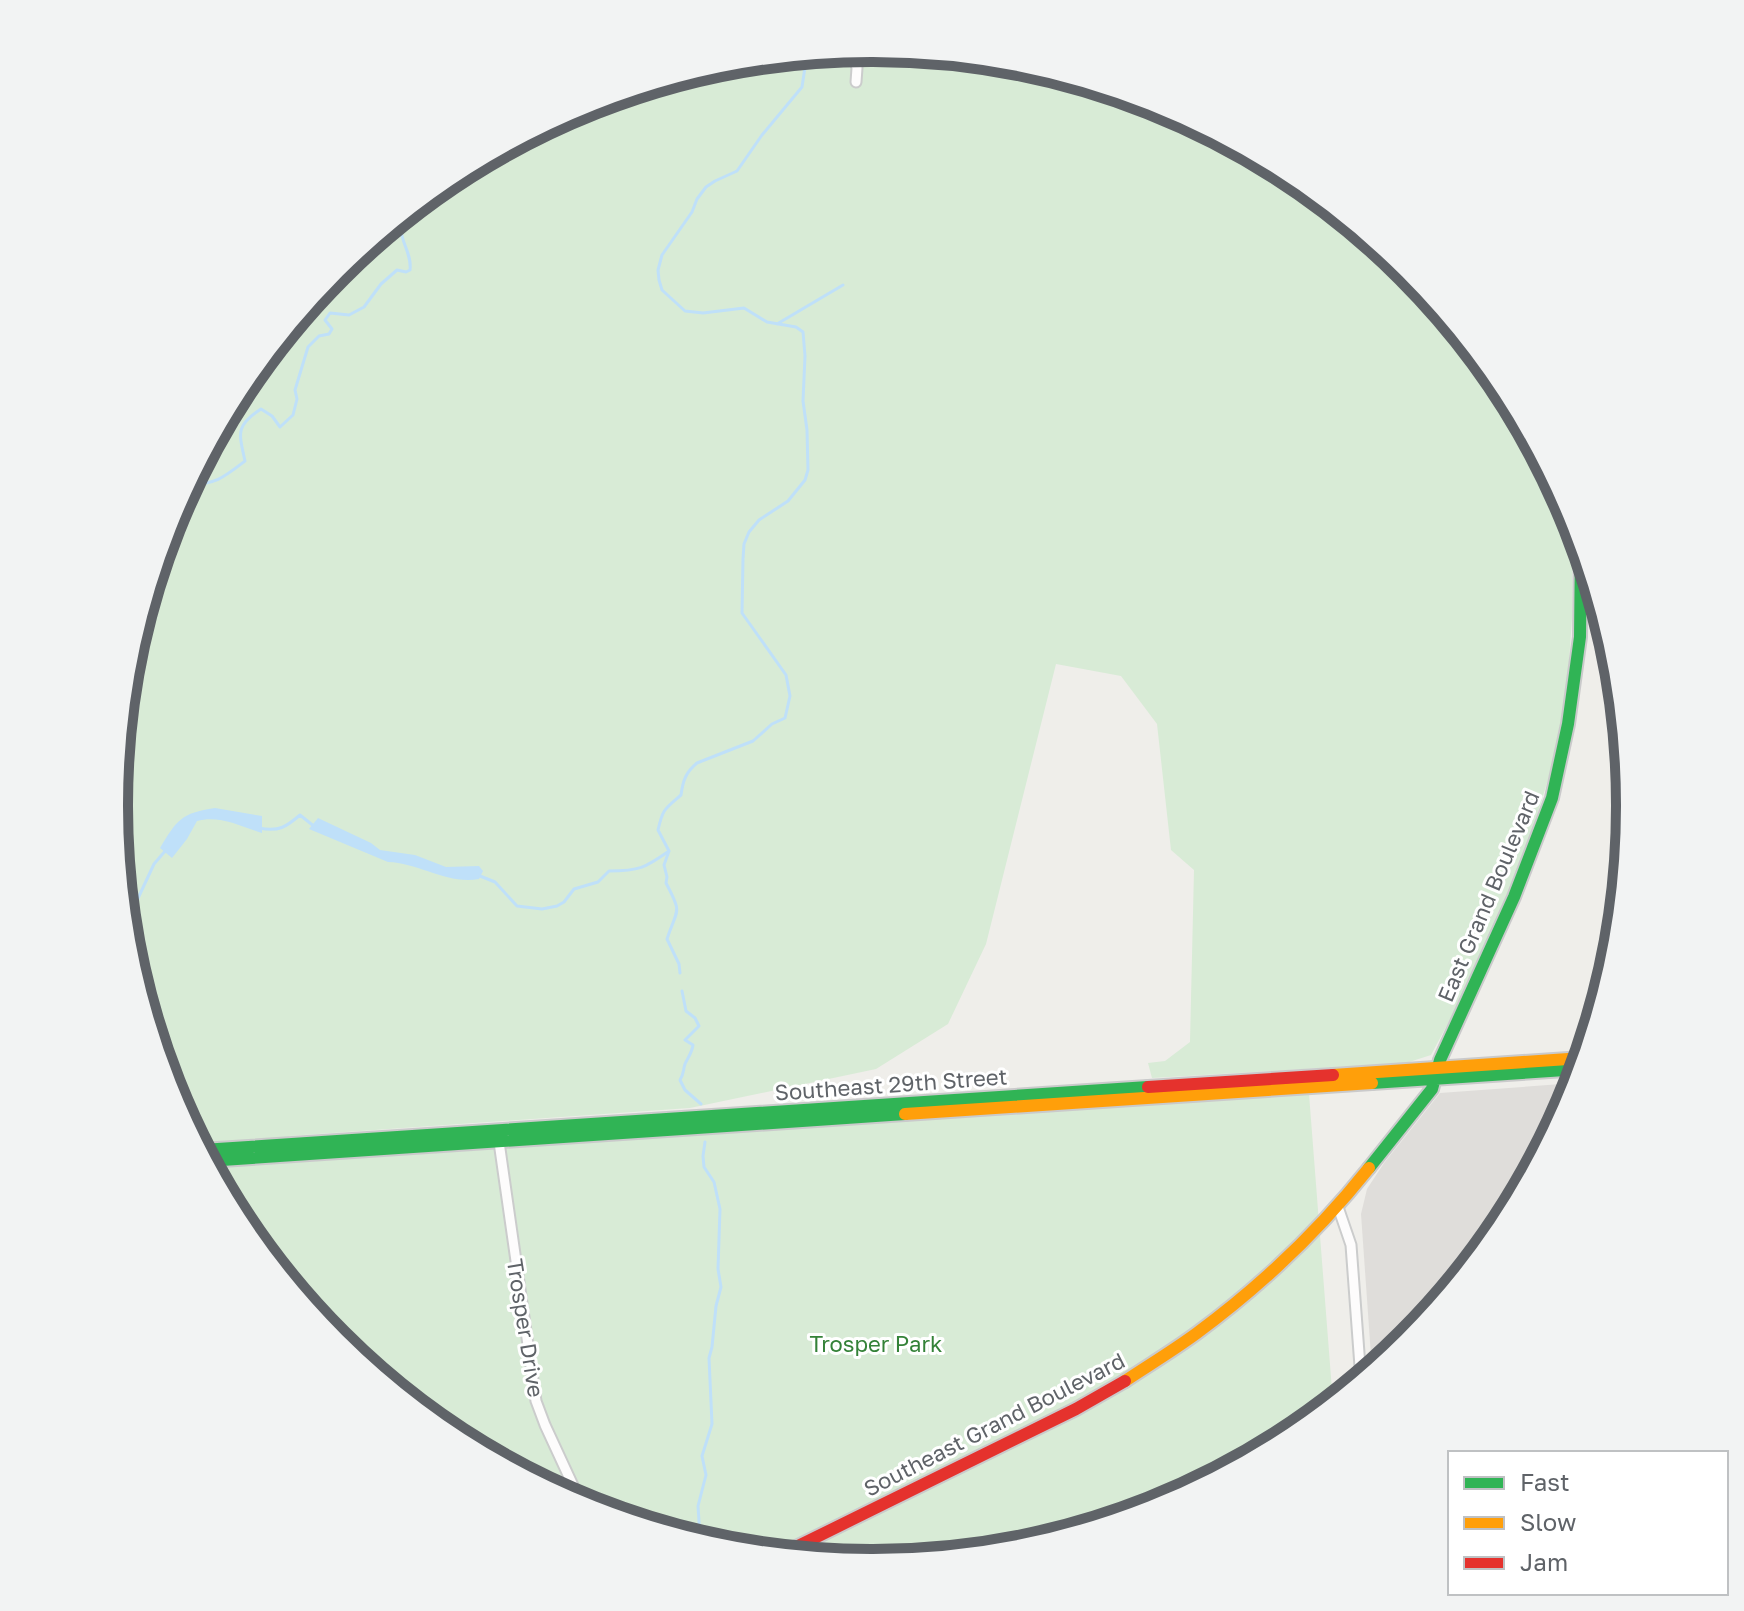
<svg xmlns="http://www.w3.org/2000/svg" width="1744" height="1611" viewBox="0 0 1744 1611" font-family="'Golos Text',sans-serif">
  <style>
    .industrial { fill: #dfddda }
    .green { fill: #d8ebd6 }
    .water { fill: #bfe0f9 }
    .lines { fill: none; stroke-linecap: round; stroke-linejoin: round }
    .stream { stroke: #bfe0f9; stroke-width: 3 }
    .street-casing { stroke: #cbcccc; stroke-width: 13 }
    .fast-casing { stroke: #cacacb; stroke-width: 16 }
    .slow-casing { stroke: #cacacb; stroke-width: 16 }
    .jam-casing { stroke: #cacacb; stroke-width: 16 }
    .street { stroke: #fdfcfc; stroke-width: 9 }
    .fast { stroke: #30b455; stroke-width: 12 }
    .slow { stroke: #ff9f0a; stroke-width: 12 }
    .jam { stroke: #e5322d; stroke-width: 12 }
    .labels { text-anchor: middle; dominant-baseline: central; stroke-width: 6; stroke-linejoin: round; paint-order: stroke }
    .street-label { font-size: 22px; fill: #5f6368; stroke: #fff }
    .park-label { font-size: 22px; fill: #348238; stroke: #fff }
    .rim { fill: none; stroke: #5f6368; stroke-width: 10 }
  </style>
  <rect width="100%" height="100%" fill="#efeeea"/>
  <path class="industrial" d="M 1575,1083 L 1572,1096 L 1502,1227 L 1407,1341 L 1372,1370 L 1361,1214 L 1367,1189 L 1384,1163 L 1440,1093 Z"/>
  <path class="green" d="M 872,48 L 1020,63 L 1162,106 L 1293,176 L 1408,270 L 1502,385 L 1572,516 L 1573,524 L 1572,618 L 1567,690 L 1552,766 L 1524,859 L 1507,901 L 1461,999 L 1431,1055 L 1406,1063 L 1152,1078 L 1148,1063 L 1165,1061 L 1190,1042 L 1194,870 L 1171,850 L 1157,724 L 1121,676 L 1056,664 L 986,944 L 948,1024 L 876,1069 L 690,1108 L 289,1136 L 287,1163 L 1309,1094 L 1333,1403 L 1292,1436 L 1161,1506 L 1019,1549 L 872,1563 L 724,1548 L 582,1505 L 451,1435 L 336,1341 L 242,1226 L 172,1095 L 129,953 L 116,819 L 119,818 L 128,799 L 115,797 L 129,657 L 172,515 L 242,384 L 337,270 L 452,175 L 583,105 L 725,62 L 817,53 L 820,62 L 847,65 L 861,63 L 859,49 Z"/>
  <path class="water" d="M 215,808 L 262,816 L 262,833 C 240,826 219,815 197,821 L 187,839 L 172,858 L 160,848 C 177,820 181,813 215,808 Z
    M 318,818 L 371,843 L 380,850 L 415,855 L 446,867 L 479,866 L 483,871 L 479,879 C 448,885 419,863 388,862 L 309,829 Z"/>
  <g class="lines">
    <path class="stream" d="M 777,324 L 843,285
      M 188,485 C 216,484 223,478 245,461 C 239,433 235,426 261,409 L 272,416 L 280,427 L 293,415 L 297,399 L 295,390 L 308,347 L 319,336 L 329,334 L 332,329 L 325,320 L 330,313 L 349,315 L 364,307 L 381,284 L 397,270 L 406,272 L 410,270 C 412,255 402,244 401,230 C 401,225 402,221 402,216
      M 259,828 C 279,832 286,827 300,815 L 315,827
      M 669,851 L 658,830 C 663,808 665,809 681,795 C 683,780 686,772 697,763 L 753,741 L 772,724 L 785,718 L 790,696 L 786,675 L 742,613 L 743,559 L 744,544 L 749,532 L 759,520 L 788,501 L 805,480 L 808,470 L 807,430 L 803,401 L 805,356 L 803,332 L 796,327 L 767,322 L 744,308 L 703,313 L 685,311 L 662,290 L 659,280 L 658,270 L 662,255 L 692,212 L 697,199 L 706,187 L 715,181 L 737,171 L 762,135 L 802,87 L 807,54
      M 669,851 L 664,865 L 667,877 L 666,883 C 683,915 677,908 667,939 L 679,964 L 680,973
      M 480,876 L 495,882 L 517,906 L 542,909 L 557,906 L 564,902 L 574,889 L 598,882 L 609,871 C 639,871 645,868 669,851
      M 126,924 L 154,864 L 166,850
      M 682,991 L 686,1011 L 695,1018 L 699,1026 L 685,1040 L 693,1045 C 692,1053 688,1057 685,1064 C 683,1070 684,1074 680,1080 L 685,1090 L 701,1104
      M 698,1541 L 700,1536 L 698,1506 L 706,1475 L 702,1456 L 712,1424 L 709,1358 L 712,1347 L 716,1306 L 721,1287 L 718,1269 L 720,1209 L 714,1182 L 704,1167 L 703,1156 L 705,1142"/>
    <g class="street-casing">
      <path id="street" d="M 852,50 L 857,68 L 856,82
        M 499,1142 L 536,1401 L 545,1425 L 582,1505
        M 1338,1207 L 1351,1245 L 1361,1380"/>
    </g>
    <g class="fast-casing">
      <path id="fast" d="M 1372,1083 L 1580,1069
        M 202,1150 L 1148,1087
        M 207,1161 L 905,1114
        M 1369,1168 L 1432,1089 L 1440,1060 L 1514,897 L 1552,798 L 1568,724 L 1580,637 L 1581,545"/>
    </g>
    <g class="slow-casing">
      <path id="slow" d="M 1333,1075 L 1583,1058
        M 905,1114 L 1372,1083
        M 1125,1381 C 1149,1365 1174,1350 1197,1333 C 1262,1285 1318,1232 1369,1168"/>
    </g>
    <g class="jam-casing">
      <path id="jam" d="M 1148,1087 L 1333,1075
        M 782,1554 L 1076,1409 L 1125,1381"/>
    </g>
    <use href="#street" class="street"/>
    <use href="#fast" class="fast"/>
    <use href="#slow" class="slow"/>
    <use href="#jam" class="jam"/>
  </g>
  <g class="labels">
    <g class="street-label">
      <text transform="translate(1488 896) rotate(-67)">East Grand Boulevard</text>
      <text transform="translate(891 1084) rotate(-4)">Southeast 29th Street</text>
      <text transform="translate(526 1328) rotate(81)">Trosper Drive</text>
      <text transform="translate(994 1424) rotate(-27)">Southeast Grand Boulevard</text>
    </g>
    <g class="park-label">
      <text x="876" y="1343">Trosper Park</text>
    </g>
  </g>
  <path d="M0 0H1744V1611H0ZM871 62H873A743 743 0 0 1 1616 805V806A743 743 0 0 1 873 1549H871A743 743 0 0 1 128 806V805A743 743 0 0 1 871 62Z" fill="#f2f3f3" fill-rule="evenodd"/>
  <path class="rim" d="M871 62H873A743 743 0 0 1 1616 805V806A743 743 0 0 1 873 1549H871A743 743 0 0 1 128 806V805A743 743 0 0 1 871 62Z"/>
  <rect x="1448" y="1451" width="280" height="144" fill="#ffffff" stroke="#bfc1c3" stroke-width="2"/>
  <rect x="1464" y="1477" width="40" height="12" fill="#30b455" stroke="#bfc1c3" stroke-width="2"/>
  <text x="1520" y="1491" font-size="24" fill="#5f6368">Fast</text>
  <rect x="1464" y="1517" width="40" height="12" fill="#ff9f0a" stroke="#bfc1c3" stroke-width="2"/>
  <text x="1520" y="1531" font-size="24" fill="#5f6368">Slow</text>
  <rect x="1464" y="1557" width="40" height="12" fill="#e5322d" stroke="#bfc1c3" stroke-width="2"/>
  <text x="1520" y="1571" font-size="24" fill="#5f6368">Jam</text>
</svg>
